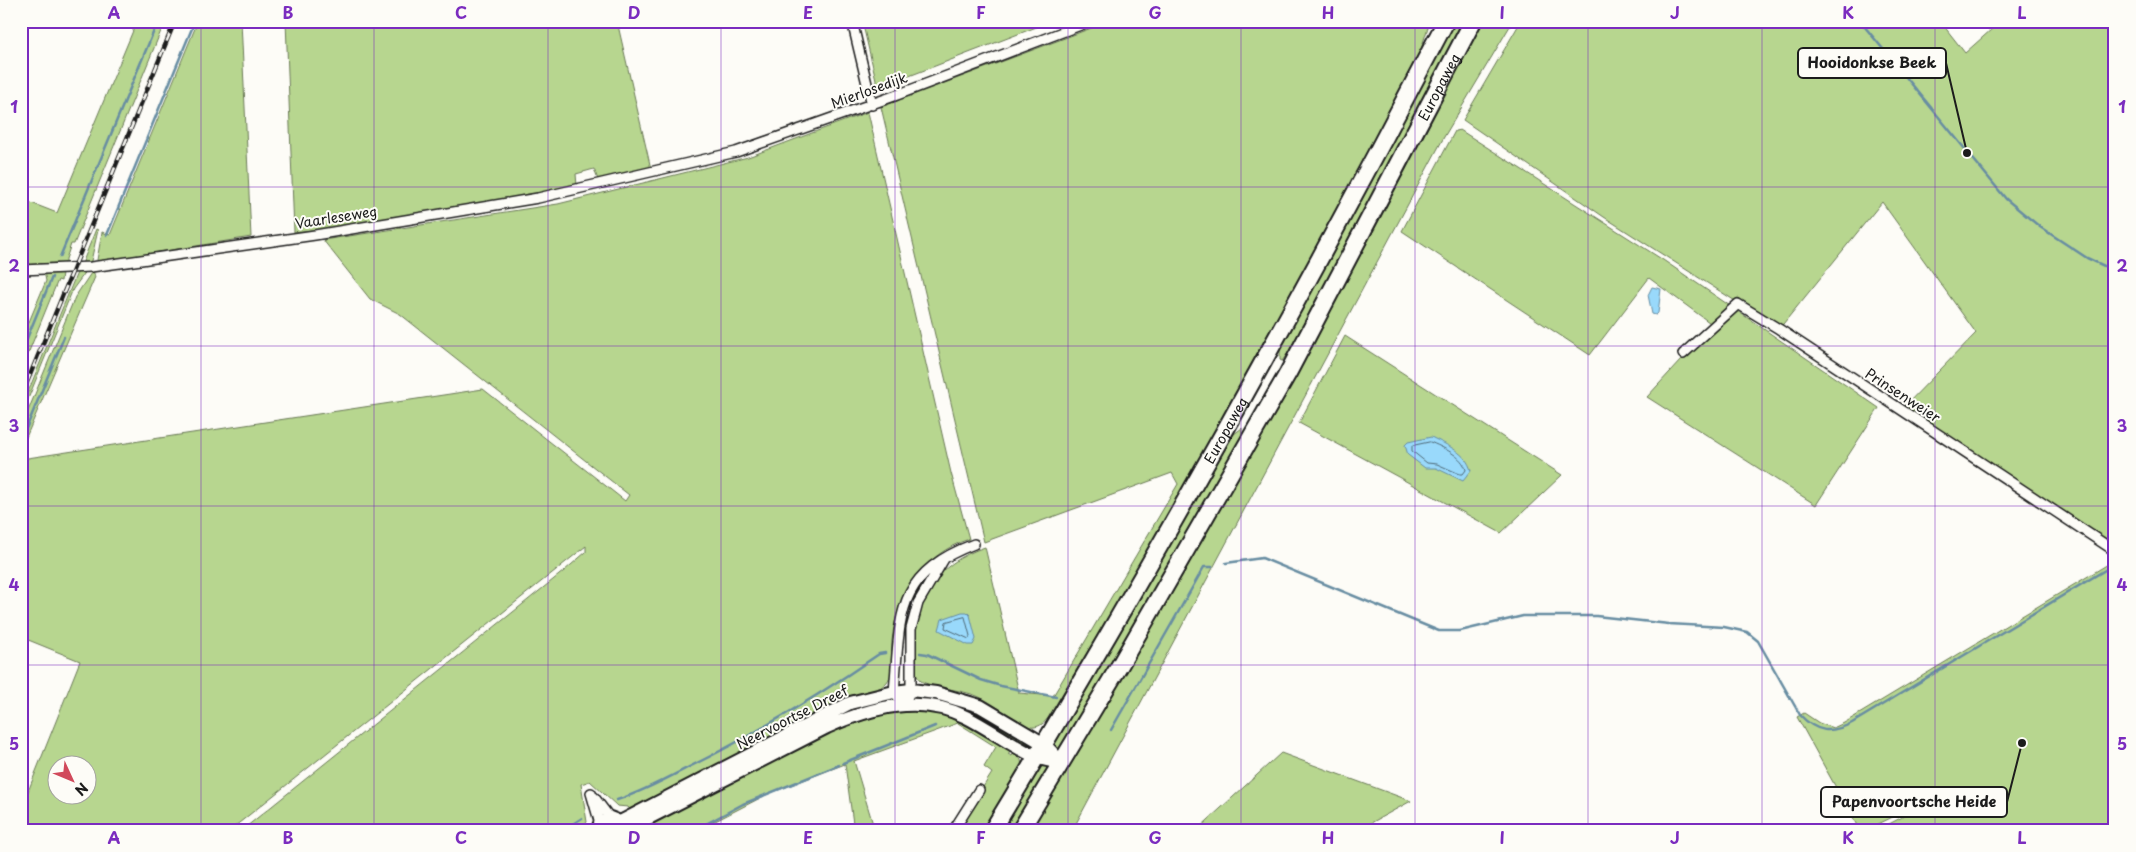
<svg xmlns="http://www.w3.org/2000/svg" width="2136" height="852" viewBox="0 0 2136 852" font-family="'Playpen Sans',sans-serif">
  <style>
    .green { fill: #b7d68f; stroke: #6a7956; fill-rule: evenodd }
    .water { fill: #99d9fb; stroke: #678da2 }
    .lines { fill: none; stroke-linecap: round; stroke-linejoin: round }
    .shore { stroke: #4e6875; stroke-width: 1 }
    .stream { stroke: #678da2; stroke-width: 2.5 }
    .street-casing { stroke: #1c1c1c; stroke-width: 12 }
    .secondary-casing { stroke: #1c1c1c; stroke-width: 16 }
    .highway-casing { stroke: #1c1c1c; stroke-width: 20 }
    .street { stroke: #fdfcf7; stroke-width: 9 }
    .secondary { stroke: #fdfcf7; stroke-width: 12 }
    .highway { stroke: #fdfcf7; stroke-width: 16 }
    .rail-casing { stroke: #1c1c1c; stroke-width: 4.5 }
    .rail { stroke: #fdfcf7; stroke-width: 2.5; stroke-dasharray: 8; stroke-linecap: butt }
    .grid { fill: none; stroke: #7b2cbf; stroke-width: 1; stroke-opacity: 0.55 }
    .labels { text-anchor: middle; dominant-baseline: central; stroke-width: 4; stroke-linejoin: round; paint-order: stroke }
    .street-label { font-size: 14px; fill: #1c1c1c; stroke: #fdfcf7 }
    .leader { fill: none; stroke: #1c1c1c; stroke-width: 2 }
    .callout-dot { fill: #1c1c1c; stroke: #fdfcf7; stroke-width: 2 }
    .callout { fill: #fdfcf7; stroke: #1c1c1c; stroke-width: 2 }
    .callout-label { font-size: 15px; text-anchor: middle; font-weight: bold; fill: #1c1c1c }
    .neatline { fill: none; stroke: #7b2cbf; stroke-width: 2 }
    .grid-label { font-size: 16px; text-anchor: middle; font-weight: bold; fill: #7b2cbf }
  </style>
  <rect width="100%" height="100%" fill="#fdfcf7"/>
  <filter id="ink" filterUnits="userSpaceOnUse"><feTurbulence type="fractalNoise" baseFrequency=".02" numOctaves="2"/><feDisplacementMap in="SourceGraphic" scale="10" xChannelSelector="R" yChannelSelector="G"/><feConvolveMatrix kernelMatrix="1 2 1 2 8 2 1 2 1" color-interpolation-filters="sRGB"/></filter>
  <g filter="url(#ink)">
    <path class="green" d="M 137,21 L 165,21 L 74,244 L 71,244 L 66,259 L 66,265 L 56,265 L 56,263 L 21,265 L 21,199 L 57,213 Z
      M 198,21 L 241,21 L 251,237 L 99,262 L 97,260 L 102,232 L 110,235 Z
      M 286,21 L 617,21 L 651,169 L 598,180 L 594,169 L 576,174 L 577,186 L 543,194 L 341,227 L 294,232 Z
      M 862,21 L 1052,21 L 878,88 Z
      M 1110,21 L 1430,21 L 1421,49 C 1368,150 1316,252 1261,352 C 1193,476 1120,597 1048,718 C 1042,726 1035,729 1026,726 C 1009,717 994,703 977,696 C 963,690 930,687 921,681 C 913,674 914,662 914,652 C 912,601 936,563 985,547 L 1019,693 L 1053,696 L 1178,484 L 1172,473 L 984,542 L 881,107 Z
      M 1451,21 L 1468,21 L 1295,350 L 1291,349 L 1282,361 L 1280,360 L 1280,350 L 1283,344 L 1281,342 Z
      M 1483,21 L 1513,21 L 1444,137 L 1072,831 L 1030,831 C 1192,567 1342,297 1483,21 Z
      M 1521,21 L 1940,21 L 1965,53 L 2001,21 L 2115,21 L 2115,551 L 1901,410 L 1976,333 L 1882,202 L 1779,329 L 1604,217 L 1463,120 Z
      M 868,112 L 951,473 L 969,539 C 924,554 896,594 892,641 C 891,654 896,674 885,684 C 875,694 850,698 837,704 C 814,715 792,728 770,740 C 724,764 679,788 633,813 L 628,807 L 617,806 L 590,781 L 581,784 L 587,822 L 580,831 L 241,831 L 564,571 L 586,552 L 586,546 L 229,831 L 21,831 L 21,809 L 80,661 L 21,637 L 21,459 L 483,389 L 625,501 L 629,495 L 400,314 L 370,299 L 323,240 L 558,204 L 748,157 ZM 58,764 L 88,764 L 88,794 L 58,794 Z
      M 1460,130 L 1663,260 L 1879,408 L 1816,505 L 1647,397 L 1681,360 L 1717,328 L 1649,278 L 1590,355 L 1402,231 L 1455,131 Z
      M 96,229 L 98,230 L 91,261 L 82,264 Z
      M 87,270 L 73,289 L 21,416 L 21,409 L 76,275 L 78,271 Z
      M 93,270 L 95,277 L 21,449 L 21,428 L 75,297 Z
      M 44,272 L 62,272 L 61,281 L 58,280 L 21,371 L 21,341 L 46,281 Z
      M 1345,336 L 1562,475 L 1501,533 L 1299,423 Z
      M 1242,428 L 1241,447 L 1060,752 L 1049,745 L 1226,442 L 1229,442 L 1234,434 Z
      M 2115,560 L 2115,831 L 1876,831 L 1953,790 L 1952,788 L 1864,831 L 1860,831 L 1797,717 L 1804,713 L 1819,723 L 1833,728 L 1844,723 Z
      M 928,696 L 959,702 L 1032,741 L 1030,745 L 976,715 L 927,699 Z
      M 897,709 L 944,712 L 1012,748 L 1008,754 L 1012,756 L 1015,750 L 1021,760 L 1022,766 L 983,831 L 955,831 L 992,773 L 984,767 L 996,747 L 958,723 L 854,761 L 875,831 L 854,831 L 845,764 L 768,794 L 696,831 L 633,831 L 810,738 L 866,715 Z
      M 1281,753 L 1411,801 L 1369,824 L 1373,831 L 1196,831 Z
      M 1040,761 L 1049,767 L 1010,831 L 997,831 Z"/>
    <path class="water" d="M 1652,287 L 1661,289 L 1658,313 L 1656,315 L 1652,314 L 1648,295 Z
      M 1431,437 C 1447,445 1467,453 1471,471 L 1463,481 L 1436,468 L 1425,468 L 1408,455 L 1405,445 L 1408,442 Z
      M 962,612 L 967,612 L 970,615 L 976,639 L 973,645 L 968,645 L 939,630 L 942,619 Z"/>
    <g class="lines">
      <path class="shore" d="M 1430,442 C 1442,447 1463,456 1466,470 L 1463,474 L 1460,474 L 1437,464 L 1427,463 L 1412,451 L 1412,446 Z
        M 965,617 L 970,636 L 969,639 L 945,628 L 946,622 Z"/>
      <path class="stream" d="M 1860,21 L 2006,199 L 2040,227 L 2087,258 L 2115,271
        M 107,235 L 195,21
        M 60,257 L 158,21
        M 21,353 L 52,277
        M 21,441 L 64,337
        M 1226,563 L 1262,558 L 1439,631 L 1460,631 L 1523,616 L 1596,616 L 1669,624 L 1724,627 L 1747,632 L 1758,641 L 1800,715 C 1817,733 1831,734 1852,723 L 2115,564
        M 920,653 L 927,654 L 981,680 L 1001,686 L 1056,697
        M 1111,730 L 1204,567 L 1212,567
        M 843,763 L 935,726
        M 617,800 C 642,792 666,779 689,767 C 756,734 818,696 879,654 L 885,653
        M 562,831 L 582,818
        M 693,831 L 743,804 L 839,765"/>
      <g class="street-casing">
        <path id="street" d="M 852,21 L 872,105
          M 21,270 L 91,267 L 127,262 L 315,235 L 538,198 L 736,152 L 897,95 L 1091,21
          M 1683,354 L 1738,304 L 1779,329 L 2115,551
          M 944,559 L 918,603 L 911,629 L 911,690 L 904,704 L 894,692 C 901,617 893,575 974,544
          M 591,793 L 600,824
          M 594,797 L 610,818
          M 953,831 L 979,790"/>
      </g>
      <g class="secondary-casing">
        <path id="secondary" d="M 620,822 L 850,703 L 894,692 L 911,690 L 936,693 L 980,706 L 1044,744 L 1062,763
          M 625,830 L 827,727 C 872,707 920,694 966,717 C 990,729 1012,746 1036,757 C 1043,760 1053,761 1062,763
          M 597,831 L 600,824 L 610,818 L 620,822 L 625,828"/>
      </g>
      <g class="highway-casing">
        <g id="highway">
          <path id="s1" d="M 992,831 C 1152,566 1303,296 1446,21"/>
          <path id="s2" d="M 1020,831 L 1120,665 L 1288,373 L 1473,21"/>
        </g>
      </g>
      <use href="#street" class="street"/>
      <use href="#secondary" class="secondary"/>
      <use href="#highway" class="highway"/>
      <g class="rail-casing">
        <path id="rail" d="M 21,397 L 175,21"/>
      </g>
      <use href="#rail" class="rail"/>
    </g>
  </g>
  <path class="grid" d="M 201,21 L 201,831M 374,21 L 374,831M 548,21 L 548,831M 721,21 L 721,831M 895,21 L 895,831M 1068,21 L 1068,831M 1241,21 L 1241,831M 1415,21 L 1415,831M 1588,21 L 1588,831M 1762,21 L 1762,831M 1935,21 L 1935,831M 21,187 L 2115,187M 21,346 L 2115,346M 21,506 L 2115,506M 21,665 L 2115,665"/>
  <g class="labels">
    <g class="street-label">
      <text stroke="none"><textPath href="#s2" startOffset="854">Europaweg</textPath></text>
      <text transform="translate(869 90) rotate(-20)">Mierlosedijk</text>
      <text transform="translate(336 217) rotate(-9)">Vaarleseweg</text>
      <text transform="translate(1903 395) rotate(33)">Prinsenweier</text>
      <text stroke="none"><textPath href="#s1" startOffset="464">Europaweg</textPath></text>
      <text transform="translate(792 717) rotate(-27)">Neervoortse Dreef</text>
    </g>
  </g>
  <path class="leader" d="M1967 153L1946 63M2022 743L2007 802"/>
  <g class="callout-dot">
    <circle cx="1967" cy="153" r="5"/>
    <circle cx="2022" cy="743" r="5"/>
  </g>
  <g class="callout">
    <rect x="1798" y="48" width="148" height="30" rx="5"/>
    <rect x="1821" y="787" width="186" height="30" rx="5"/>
  </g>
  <g class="callout-label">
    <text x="1872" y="68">Hooidonkse Beek</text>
    <text x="1914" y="807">Papenvoortsche Heide</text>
  </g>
  <rect width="2136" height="852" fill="none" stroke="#fdfcf7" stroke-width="55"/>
  <g transform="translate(72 780) rotate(134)"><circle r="24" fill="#fdfcf7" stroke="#a3a29f"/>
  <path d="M0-4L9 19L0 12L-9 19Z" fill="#d1495b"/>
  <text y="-8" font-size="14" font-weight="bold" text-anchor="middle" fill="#1c1c1c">N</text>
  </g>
  <rect x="28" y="28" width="2080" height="796" class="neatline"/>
  <g class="grid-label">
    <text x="114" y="19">A</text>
    <text x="288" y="19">B</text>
    <text x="461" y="19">C</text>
    <text x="634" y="19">D</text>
    <text x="808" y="19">E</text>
    <text x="981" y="19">F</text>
    <text x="1155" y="19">G</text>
    <text x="1328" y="19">H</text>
    <text x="1502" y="19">I</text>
    <text x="1675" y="19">J</text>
    <text x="1848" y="19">K</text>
    <text x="2022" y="19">L</text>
    <text x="14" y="113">1</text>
    <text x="2122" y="113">1</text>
    <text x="14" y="272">2</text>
    <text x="2122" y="272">2</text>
    <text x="14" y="432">3</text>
    <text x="2122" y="432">3</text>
    <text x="14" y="591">4</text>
    <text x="2122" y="591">4</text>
    <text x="14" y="750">5</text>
    <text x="2122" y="750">5</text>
    <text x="114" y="844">A</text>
    <text x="288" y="844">B</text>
    <text x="461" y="844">C</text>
    <text x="634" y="844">D</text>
    <text x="808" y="844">E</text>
    <text x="981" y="844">F</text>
    <text x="1155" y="844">G</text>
    <text x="1328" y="844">H</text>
    <text x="1502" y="844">I</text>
    <text x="1675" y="844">J</text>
    <text x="1848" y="844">K</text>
    <text x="2022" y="844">L</text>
  </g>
</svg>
